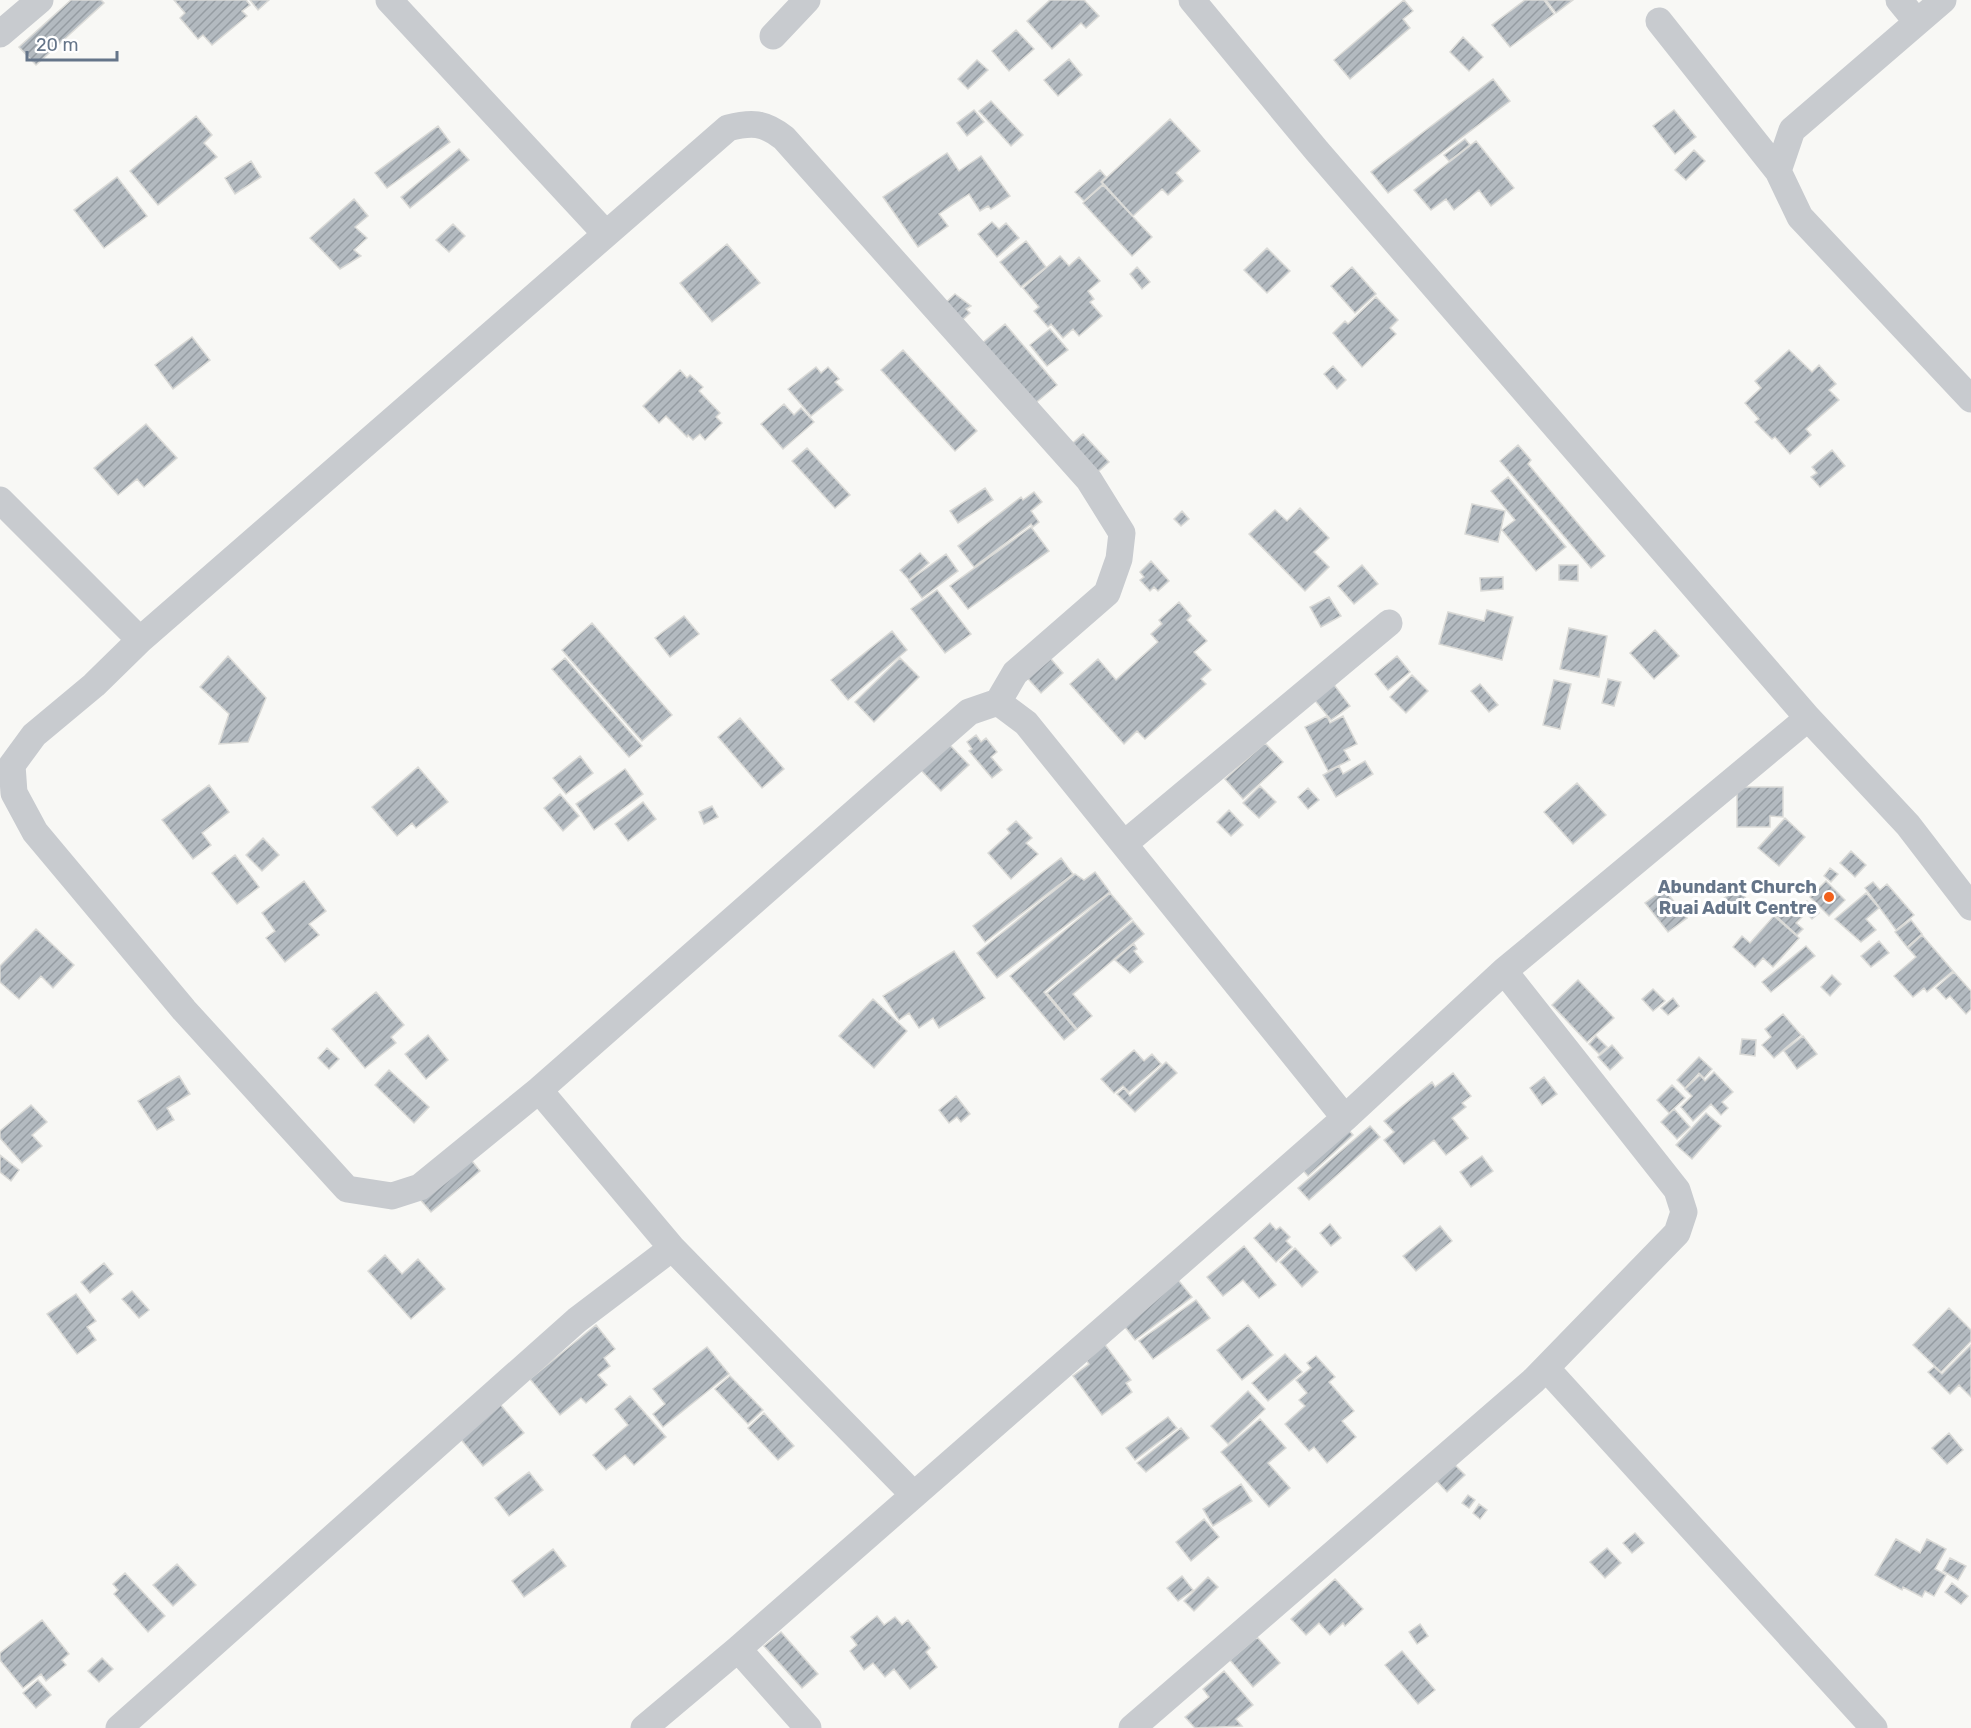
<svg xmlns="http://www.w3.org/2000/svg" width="1971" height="1728" viewBox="0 0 1971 1728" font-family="Rubik,sans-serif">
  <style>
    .building { fill: url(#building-hatch); stroke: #dadad7; stroke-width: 1.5 }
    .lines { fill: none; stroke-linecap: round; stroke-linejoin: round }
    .street { stroke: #c8cbcf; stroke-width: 27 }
    .poi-dot { fill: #f2611c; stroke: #fff; stroke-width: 2 }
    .labels { text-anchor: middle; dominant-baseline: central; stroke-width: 6; stroke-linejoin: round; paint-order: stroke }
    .poi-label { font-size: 18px; font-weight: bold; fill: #657589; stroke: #fff; text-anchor: end }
  </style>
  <defs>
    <pattern id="building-hatch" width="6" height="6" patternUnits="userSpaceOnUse" patternTransform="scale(1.5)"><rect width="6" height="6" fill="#b3bac0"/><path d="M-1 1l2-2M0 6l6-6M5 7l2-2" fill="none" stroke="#959ca2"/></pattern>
  </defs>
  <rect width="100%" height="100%" fill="#f8f8f5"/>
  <path class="building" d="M 71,0 L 101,0 L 104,3 L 36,65 L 19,47 Z
    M 174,0 L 246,0 L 250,5 L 242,11 L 247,16 L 212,45 L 203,35 L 198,39 L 180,18 L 185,13 Z
    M 250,0 L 269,0 L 258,10 Z
    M 1050,0 L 1084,0 L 1099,16 L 1086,28 L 1081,23 L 1052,49 L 1027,21 Z
    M 1404,0 L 1413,11 L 1403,19 L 1410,28 L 1350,79 L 1334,60 Z
    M 1525,0 L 1544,0 L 1554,14 L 1510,47 L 1492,25 Z
    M 1546,0 L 1573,0 L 1556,13 Z
    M 1016,30 L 1034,49 L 1009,71 L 992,51 Z
    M 1463,37 L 1483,57 L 1469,71 L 1450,52 Z
    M 1069,59 L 1082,75 L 1058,96 L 1044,80 Z
    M 977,60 L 988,70 L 968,89 L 958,79 Z
    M 1493,79 L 1510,101 L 1388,193 L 1371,172 Z
    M 991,101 L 1023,135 L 1011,146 L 979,111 Z
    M 974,110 L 984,122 L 967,136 L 957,123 Z
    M 1674,110 L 1696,137 L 1675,154 L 1653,126 Z
    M 196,116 L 212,135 L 204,143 L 217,157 L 158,205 L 130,171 Z
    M 1170,119 L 1200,151 L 1176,173 L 1183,181 L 1168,195 L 1162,189 L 1133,216 L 1102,182 Z
    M 438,126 L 450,142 L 387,188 L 375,173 Z
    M 1465,139 L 1470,145 L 1449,161 L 1444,155 Z
    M 1476,141 L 1514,188 L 1491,206 L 1479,190 L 1454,210 L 1446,199 L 1431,210 L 1414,190 Z
    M 459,149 L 469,160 L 410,208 L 401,197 Z
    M 1694,150 L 1705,161 L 1686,180 L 1675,170 Z
    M 947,153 L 959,171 L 981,156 L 1010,196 L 991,209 L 988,206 L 980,211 L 969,194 L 939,214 L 948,226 L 918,247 L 883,197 Z
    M 251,161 L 261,177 L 235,194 L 225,178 Z
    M 1100,170 L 1106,177 L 1101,182 L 1103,184 L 1084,201 L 1075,192 Z
    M 117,177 L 147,216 L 104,248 L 74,210 Z
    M 1103,185 L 1152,237 L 1132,256 L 1083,203 Z
    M 354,199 L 368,216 L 355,227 L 367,238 L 354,250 L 361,256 L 340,269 L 310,238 Z
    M 992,222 L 999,229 L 1006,223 L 1019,238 L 997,257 L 978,234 Z
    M 453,224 L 465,236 L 449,252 L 436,240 Z
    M 1026,241 L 1046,267 L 1021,287 L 1000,262 Z
    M 727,244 L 760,283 L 712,322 L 680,283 Z
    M 1267,248 L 1290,271 L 1267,293 L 1244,270 Z
    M 1060,256 L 1069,266 L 1079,257 L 1100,281 L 1088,291 L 1094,299 L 1090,302 L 1102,316 L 1079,336 L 1073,329 L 1063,338 L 1051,324 L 1048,327 L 1034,311 L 1039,307 L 1023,288 Z
    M 1137,267 L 1150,282 L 1142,289 L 1130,274 Z
    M 1352,267 L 1376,294 L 1355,313 L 1331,286 Z
    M 955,294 L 971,306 L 966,309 L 970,313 L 957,325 L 941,307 Z
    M 1376,297 L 1398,320 L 1390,328 L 1396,334 L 1362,367 L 1333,333 L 1345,321 L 1348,324 Z
    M 1005,324 L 1057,385 L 1027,410 L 975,349 Z
    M 1050,329 L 1068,350 L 1047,366 L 1030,345 Z
    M 192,337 L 210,360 L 173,389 L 155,365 Z
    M 903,350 L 977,431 L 955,451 L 881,370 Z
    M 1789,350 L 1812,372 L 1819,365 L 1836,384 L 1829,390 L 1839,400 L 1806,429 L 1811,435 L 1790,454 L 1775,437 L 1772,439 L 1755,422 L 1759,419 L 1745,403 L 1761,388 L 1755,381 Z
    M 1333,366 L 1346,380 L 1337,389 L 1324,374 Z
    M 816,367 L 821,373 L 828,367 L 839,379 L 835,382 L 843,390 L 811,416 L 788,389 Z
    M 680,370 L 687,378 L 690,375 L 703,387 L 699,391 L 720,413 L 716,417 L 722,423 L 705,440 L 700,434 L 693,440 L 688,435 L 687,437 L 666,416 L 659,423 L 643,406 Z
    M 784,404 L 794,415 L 801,408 L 814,422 L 783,449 L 761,424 Z
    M 146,424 L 177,458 L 144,487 L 137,479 L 118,495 L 94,468 Z
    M 1083,434 L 1109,462 L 1092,477 L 1066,449 Z
    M 1518,445 L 1531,460 L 1528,464 L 1605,556 L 1591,568 L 1500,461 Z
    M 807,448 L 850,495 L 835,508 L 792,461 Z
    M 1832,450 L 1845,466 L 1820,487 L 1811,477 L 1817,473 L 1812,467 Z
    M 1508,477 L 1566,547 L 1536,571 L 1502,530 L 1515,520 L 1491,491 Z
    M 985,488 L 993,500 L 958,523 L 950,511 Z
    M 1034,492 L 1042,502 L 1031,511 L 1039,522 L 1033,527 L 1031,524 L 974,567 L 958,546 L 1021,497 L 1023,500 Z
    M 1472,504 L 1505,511 L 1498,542 L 1465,534 Z
    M 1300,508 L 1329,538 L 1314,552 L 1329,567 L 1305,591 L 1249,534 L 1275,510 L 1287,521 Z
    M 1182,511 L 1189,519 L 1181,526 L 1174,519 Z
    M 1031,527 L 1049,551 L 968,609 L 950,586 Z
    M 920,553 L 929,563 L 909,580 L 900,570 Z
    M 946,554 L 958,571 L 922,598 L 909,581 Z
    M 1151,561 L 1169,581 L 1158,591 L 1154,587 L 1150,591 L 1140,580 L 1144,577 L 1140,572 Z
    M 1362,565 L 1378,584 L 1354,604 L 1338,586 Z
    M 1559,565 L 1578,565 L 1578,581 L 1559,580 Z
    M 1503,577 L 1503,589 L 1481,591 L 1480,578 Z
    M 937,590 L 971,634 L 945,653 L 911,609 Z
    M 1329,597 L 1341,616 L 1321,627 L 1310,607 Z
    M 1179,602 L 1191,616 L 1187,620 L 1207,641 L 1194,652 L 1211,670 L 1201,679 L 1206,684 L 1145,739 L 1137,731 L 1124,744 L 1070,684 L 1098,659 L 1116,680 L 1158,642 L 1151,634 L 1162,624 L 1159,620 Z
    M 1487,610 L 1513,617 L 1502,660 L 1439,644 L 1448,612 L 1484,621 Z
    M 684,616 L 699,634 L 670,657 L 655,638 Z
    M 592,623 L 672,715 L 642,741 L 562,650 Z
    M 1569,628 L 1607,636 L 1599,677 L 1560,669 Z
    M 1655,630 L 1679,656 L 1654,679 L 1630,653 Z
    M 892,631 L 907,650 L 848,700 L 831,680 Z
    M 1045,652 L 1063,673 L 1041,693 L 1022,672 Z
    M 228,656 L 266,698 L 248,742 L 219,744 L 229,714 L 200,687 Z
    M 1397,656 L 1410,672 L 1388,690 L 1375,674 Z
    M 565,658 L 642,746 L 629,757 L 552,669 Z
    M 900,658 L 919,677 L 874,722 L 855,702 Z
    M 1412,675 L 1428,691 L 1406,713 L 1390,697 Z
    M 1608,679 L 1621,682 L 1614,706 L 1602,703 Z
    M 1554,680 L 1571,684 L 1560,729 L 1543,725 Z
    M 1332,682 L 1350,706 L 1331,720 L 1312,697 Z
    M 1480,684 L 1498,705 L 1489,712 L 1471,691 Z
    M 1327,716 L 1330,723 L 1343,716 L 1357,744 L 1344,750 L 1350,760 L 1328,771 L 1305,727 Z
    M 740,718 L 784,769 L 762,788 L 718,737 Z
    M 976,735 L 981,742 L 986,738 L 997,752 L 991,757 L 1002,770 L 992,778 L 969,751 L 972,749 L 967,742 Z
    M 946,741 L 969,765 L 941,791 L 918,767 Z
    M 1265,743 L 1283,762 L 1243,799 L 1225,779 Z
    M 580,756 L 593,773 L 566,794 L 553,778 Z
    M 1365,761 L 1373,774 L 1336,797 L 1323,775 L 1339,766 L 1343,774 Z
    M 418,767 L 448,802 L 416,828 L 412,823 L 397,836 L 372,807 Z
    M 625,769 L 643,794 L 594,830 L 576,804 Z
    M 1577,783 L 1606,815 L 1573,844 L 1544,812 Z
    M 209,785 L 229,812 L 202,833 L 211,845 L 193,859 L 162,820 Z
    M 1260,786 L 1276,802 L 1259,818 L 1243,803 Z
    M 1737,787 L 1783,787 L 1783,817 L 1770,816 L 1770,827 L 1737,827 Z
    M 1308,788 L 1319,800 L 1308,809 L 1298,797 Z
    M 560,794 L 579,816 L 563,831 L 544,808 Z
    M 643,802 L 656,819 L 628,841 L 615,824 Z
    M 712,806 L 718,817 L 704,824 L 699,812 Z
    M 1229,810 L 1243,825 L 1231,836 L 1217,822 Z
    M 1785,818 L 1805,837 L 1779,866 L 1758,848 Z
    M 1016,821 L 1032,838 L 1026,843 L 1038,854 L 1011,879 L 988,853 L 1010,833 L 1007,829 Z
    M 263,838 L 279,855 L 262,871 L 246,855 Z
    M 1851,851 L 1866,865 L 1855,877 L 1840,863 Z
    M 235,855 L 259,887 L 237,904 L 212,873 Z
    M 1061,858 L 1073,874 L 985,942 L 973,926 Z
    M 1830,868 L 1838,874 L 1831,882 L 1824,876 Z
    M 1095,872 L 1110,892 L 997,978 L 977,953 L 1075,874 L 1084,880 Z
    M 304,881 L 326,911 L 309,924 L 319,935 L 285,962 L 266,938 L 275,931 L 262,913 Z
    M 1826,881 L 1845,900 L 1829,916 L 1810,897 Z
    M 1873,882 L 1880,890 L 1887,884 L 1914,915 L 1896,930 L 1865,888 Z
    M 1738,888 L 1747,900 L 1729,914 L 1719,902 Z
    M 1664,889 L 1687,918 L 1668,932 L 1645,903 Z
    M 1110,893 L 1132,919 L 1044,992 L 1076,1030 L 1064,1040 L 1010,976 Z
    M 1866,893 L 1879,908 L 1866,919 L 1876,930 L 1861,942 L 1835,919 Z
    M 1807,901 L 1819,913 L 1812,919 L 1801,907 Z
    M 1792,902 L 1805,914 L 1796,923 L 1803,929 L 1797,935 L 1775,915 L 1780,910 L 1783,912 Z
    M 1774,916 L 1799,938 L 1773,967 L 1763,958 L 1755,967 L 1733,947 L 1742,936 L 1750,943 Z
    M 1911,920 L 1922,934 L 1907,947 L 1895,932 Z
    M 1133,921 L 1144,934 L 1073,994 L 1092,1016 L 1077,1029 L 1047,993 Z
    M 36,929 L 74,965 L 53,988 L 41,976 L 19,999 L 0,982 L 0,966 Z
    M 1922,935 L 1953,971 L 1927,992 L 1924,988 L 1913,997 L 1894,976 L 1916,957 L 1908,948 Z
    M 1879,941 L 1889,953 L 1871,967 L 1861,956 Z
    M 1134,944 L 1137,949 L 1134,951 L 1143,962 L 1130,973 L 1115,960 Z
    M 1806,946 L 1815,956 L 1771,992 L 1762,982 Z
    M 954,951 L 985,998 L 939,1028 L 933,1018 L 919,1028 L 909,1013 L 899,1020 L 883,996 Z
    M 1954,972 L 1971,991 L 1971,1009 L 1966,1014 L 1950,996 L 1946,999 L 1936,988 Z
    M 1832,975 L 1841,984 L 1830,996 L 1821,987 Z
    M 1578,980 L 1614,1018 L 1587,1042 L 1552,1005 Z
    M 1653,989 L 1665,1001 L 1653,1011 L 1642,999 Z
    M 376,992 L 404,1025 L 391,1037 L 396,1043 L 365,1068 L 332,1029 Z
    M 1673,998 L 1679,1006 L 1668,1015 L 1661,1008 Z
    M 873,999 L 907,1031 L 874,1068 L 839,1036 Z
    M 1783,1014 L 1801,1035 L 1774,1058 L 1762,1045 L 1771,1037 L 1765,1029 Z
    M 428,1035 L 448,1060 L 426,1079 L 405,1054 Z
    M 1596,1036 L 1607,1047 L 1599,1054 L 1589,1044 Z
    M 1803,1036 L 1817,1054 L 1797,1069 L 1784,1051 Z
    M 1742,1039 L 1756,1040 L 1755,1056 L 1740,1054 Z
    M 1612,1045 L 1623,1058 L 1610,1070 L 1598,1057 Z
    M 327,1048 L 339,1059 L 329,1069 L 318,1058 Z
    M 1134,1050 L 1144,1061 L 1152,1054 L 1161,1064 L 1129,1092 L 1123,1086 L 1114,1093 L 1101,1079 Z
    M 1699,1057 L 1712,1069 L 1704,1078 L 1699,1073 L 1685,1088 L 1677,1080 Z
    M 1166,1062 L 1177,1073 L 1135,1112 L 1117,1094 L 1124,1088 L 1130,1096 Z
    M 389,1070 L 429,1107 L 414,1123 L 375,1085 Z
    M 1714,1072 L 1733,1092 L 1722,1102 L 1728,1108 L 1721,1115 L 1711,1104 L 1693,1121 L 1681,1107 L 1692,1096 L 1685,1089 L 1700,1075 L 1705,1081 Z
    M 1453,1073 L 1471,1096 L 1462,1103 L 1466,1107 L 1452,1118 L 1468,1138 L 1446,1155 L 1434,1140 L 1404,1164 L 1384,1140 L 1394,1132 L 1384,1121 L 1432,1082 L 1435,1087 Z
    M 179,1076 L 190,1094 L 167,1108 L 174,1120 L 157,1130 L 138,1101 Z
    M 1544,1077 L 1557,1094 L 1542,1105 L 1530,1088 Z
    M 1672,1085 L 1685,1098 L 1669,1113 L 1657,1100 Z
    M 956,1096 L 970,1114 L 961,1122 L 957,1117 L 949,1123 L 939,1110 Z
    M 31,1105 L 47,1122 L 32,1135 L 42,1146 L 22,1163 L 0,1138 L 0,1131 Z
    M 1674,1109 L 1690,1127 L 1677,1139 L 1661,1122 Z
    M 1706,1113 L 1721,1126 L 1692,1159 L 1676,1145 Z
    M 1370,1126 L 1380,1137 L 1309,1200 L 1298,1188 Z
    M 1346,1127 L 1353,1135 L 1308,1176 L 1301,1168 Z
    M 0,1155 L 19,1170 L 11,1181 L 0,1172 Z
    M 468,1156 L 480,1171 L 431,1212 L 418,1197 Z
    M 1482,1156 L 1493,1171 L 1471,1187 L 1460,1172 Z
    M 1270,1223 L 1276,1230 L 1280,1227 L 1290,1237 L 1286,1241 L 1292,1247 L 1276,1262 L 1254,1238 Z
    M 1330,1224 L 1341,1238 L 1331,1246 L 1320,1233 Z
    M 1440,1226 L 1452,1241 L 1416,1271 L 1403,1256 Z
    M 1244,1246 L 1276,1285 L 1259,1298 L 1243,1280 L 1223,1296 L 1207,1277 Z
    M 1295,1248 L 1318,1272 L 1302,1287 L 1280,1262 Z
    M 385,1255 L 402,1274 L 418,1259 L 445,1289 L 411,1319 L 368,1271 Z
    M 104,1263 L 113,1274 L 90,1293 L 81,1282 Z
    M 1175,1276 L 1192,1297 L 1135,1340 L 1122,1323 Z
    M 132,1291 L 149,1310 L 139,1318 L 122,1299 Z
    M 76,1294 L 96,1321 L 87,1327 L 96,1340 L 77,1354 L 47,1314 Z
    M 1196,1300 L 1210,1318 L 1153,1359 L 1139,1341 Z
    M 1949,1308 L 1971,1330 L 1971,1341 L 1941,1372 L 1913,1345 Z
    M 596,1325 L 615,1349 L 604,1358 L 610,1366 L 598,1375 L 607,1385 L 586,1403 L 581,1398 L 560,1415 L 530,1379 Z
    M 1248,1325 L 1273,1355 L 1242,1380 L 1217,1350 Z
    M 1103,1342 L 1131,1380 L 1126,1383 L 1132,1392 L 1102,1415 L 1073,1376 L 1089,1364 L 1083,1356 Z
    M 1971,1345 L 1971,1397 L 1959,1385 L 1950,1394 L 1928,1372 L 1934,1367 L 1942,1374 Z
    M 707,1347 L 729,1374 L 663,1427 L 653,1414 L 665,1404 L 653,1389 Z
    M 1285,1354 L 1302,1372 L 1268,1401 L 1252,1383 Z
    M 1316,1356 L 1335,1377 L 1329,1382 L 1354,1411 L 1342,1421 L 1356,1437 L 1327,1463 L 1314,1447 L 1309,1451 L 1285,1424 L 1305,1406 L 1299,1400 L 1307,1393 L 1296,1380 L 1311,1368 L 1307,1363 Z
    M 730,1376 L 763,1410 L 748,1424 L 715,1389 Z
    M 1248,1391 L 1265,1409 L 1228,1444 L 1211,1426 Z
    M 630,1396 L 666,1437 L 634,1465 L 625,1455 L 606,1470 L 593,1455 L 628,1425 L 615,1409 Z
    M 500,1404 L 524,1433 L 483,1466 L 459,1437 Z
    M 764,1413 L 794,1446 L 778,1460 L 748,1428 Z
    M 1168,1417 L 1177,1428 L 1135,1460 L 1126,1448 Z
    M 1260,1419 L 1286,1448 L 1268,1463 L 1290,1488 L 1269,1507 L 1221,1452 Z
    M 1181,1428 L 1189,1438 L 1146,1472 L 1137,1463 Z
    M 1949,1433 L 1963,1450 L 1947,1464 L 1932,1448 Z
    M 1452,1462 L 1465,1475 L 1447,1492 L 1434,1478 Z
    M 529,1472 L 543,1490 L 509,1516 L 495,1498 Z
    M 1241,1484 L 1252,1501 L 1213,1526 L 1203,1509 Z
    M 1468,1495 L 1475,1500 L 1469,1508 L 1462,1503 Z
    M 1479,1504 L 1487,1510 L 1480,1519 L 1473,1513 Z
    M 1204,1519 L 1219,1537 L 1191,1561 L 1176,1542 Z
    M 1635,1533 L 1644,1543 L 1632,1553 L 1623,1543 Z
    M 1896,1539 L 1920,1553 L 1927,1539 L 1946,1549 L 1935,1569 L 1946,1575 L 1934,1596 L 1925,1591 L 1922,1597 L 1903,1587 L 1902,1590 L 1875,1575 Z
    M 1607,1548 L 1621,1563 L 1605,1578 L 1590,1562 Z
    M 553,1549 L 566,1566 L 524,1597 L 512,1581 Z
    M 1950,1558 L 1966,1566 L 1958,1580 L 1943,1571 Z
    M 177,1564 L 196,1585 L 173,1606 L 153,1585 Z
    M 125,1573 L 165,1616 L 148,1632 L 114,1594 L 118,1590 L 113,1584 Z
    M 1182,1576 L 1193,1590 L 1178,1601 L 1167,1588 Z
    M 1208,1577 L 1218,1587 L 1194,1611 L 1184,1601 Z
    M 1335,1579 L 1363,1609 L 1345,1626 L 1343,1623 L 1330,1635 L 1319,1623 L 1306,1635 L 1291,1619 Z
    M 1952,1583 L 1968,1596 L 1961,1604 L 1945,1592 Z
    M 877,1616 L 884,1625 L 895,1617 L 902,1625 L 908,1620 L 930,1648 L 926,1652 L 937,1667 L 910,1689 L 894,1669 L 885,1677 L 873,1663 L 864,1670 L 850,1651 L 857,1645 L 851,1637 Z
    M 42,1620 L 69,1654 L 62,1660 L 66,1665 L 46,1681 L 41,1674 L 23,1688 L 0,1660 L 0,1653 Z
    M 1420,1624 L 1428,1636 L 1417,1644 L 1409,1632 Z
    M 781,1632 L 818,1674 L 802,1688 L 764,1646 Z
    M 1257,1637 L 1280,1663 L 1253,1687 L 1230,1660 Z
    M 1402,1651 L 1435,1690 L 1418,1704 L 1385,1665 Z
    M 102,1658 L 113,1669 L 99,1682 L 88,1671 Z
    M 1224,1671 L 1253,1705 L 1236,1719 L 1242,1726 L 1195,1728 L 1185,1717 L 1209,1697 L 1203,1689 Z
    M 38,1680 L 51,1695 L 36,1708 L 23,1693 Z"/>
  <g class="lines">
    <path class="street" d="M 389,0 L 606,234
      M 1192,0 L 1317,151 L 1808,718 L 1908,825 L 1971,907
      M 1899,0 L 1917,22
      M 1943,0 L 1792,130 L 1778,171 L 1800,217 L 1971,399
      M 1659,21 L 1778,171
      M 0,34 L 40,0
      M 773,36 L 807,0
      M 0,500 L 140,640 L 94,685 L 34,735 L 12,765 L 14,793 L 35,832 L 184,1010 L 347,1189 L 392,1196 L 420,1187 L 539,1090 L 969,712 L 998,702 L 1026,723 L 1345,1118
      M 140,640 L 728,128 C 751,122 764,122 784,138 L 1089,480 L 1122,533 L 1119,559 L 1107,593 L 1015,673 L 998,702
      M 1124,844 L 1389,623
      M 539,1090 L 672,1248 L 913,1494
      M 1546,1368 L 1874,1728
      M 738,1649 L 808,1728
      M 119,1728 L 577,1320 L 672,1248
      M 644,1728 L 738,1649 L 1345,1118 L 1504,971 L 1808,718
      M 1132,1728 L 1533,1381 L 1677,1233 L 1684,1212 L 1677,1190 L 1504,971"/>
  </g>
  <circle class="poi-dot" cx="1829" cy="897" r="6"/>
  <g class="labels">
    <g class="poi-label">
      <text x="1817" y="887">Abundant Church<tspan x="1817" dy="21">Ruai Adult Centre</tspan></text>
    </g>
  </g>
  <path d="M27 51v9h90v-9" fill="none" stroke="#657589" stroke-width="3"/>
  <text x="36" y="51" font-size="18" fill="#657589" stroke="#ffffff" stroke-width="4.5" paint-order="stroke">20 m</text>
</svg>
